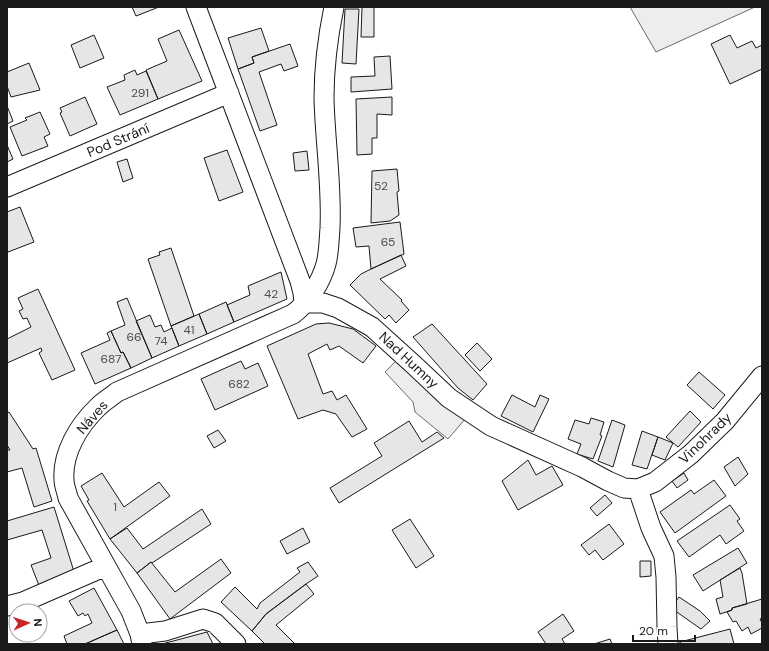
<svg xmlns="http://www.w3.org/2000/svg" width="769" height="651" viewBox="0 0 769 651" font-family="'DM Sans',sans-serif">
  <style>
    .built { fill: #ededed; stroke: #6a6a6a }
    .building { fill: #e6e6e6; stroke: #1a1a1a }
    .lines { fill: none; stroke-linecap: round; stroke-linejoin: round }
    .street-casing { stroke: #1a1a1a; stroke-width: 21 }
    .street { stroke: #fff; stroke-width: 19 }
    .labels { text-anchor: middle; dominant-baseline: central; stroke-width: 3; stroke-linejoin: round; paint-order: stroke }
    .number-label { font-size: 12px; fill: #4d4d4d }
    .street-label { font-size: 14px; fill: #1a1a1a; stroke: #fff }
  </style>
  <rect width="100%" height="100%" fill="#fff"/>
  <path class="built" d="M 630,7 L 755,7 L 656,52 Z
    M 397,360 L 466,418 L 448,439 L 415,412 L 413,402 L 385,372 Z"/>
  <path class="building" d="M 132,7 L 159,7 L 136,16 Z
    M 362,7 L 374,7 L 374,37 L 361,37 Z
    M 345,9 L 359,9 L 356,64 L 342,63 Z
    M 261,28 L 269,51 L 252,57 L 254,63 L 238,69 L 228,38 Z
    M 179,30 L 202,81 L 158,99 L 146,70 L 167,61 L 158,39 Z
    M 94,35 L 104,58 L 80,68 L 71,45 Z
    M 730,35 L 737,48 L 752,41 L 756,48 L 762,45 L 762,69 L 730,84 L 711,44 Z
    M 290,44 L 298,66 L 284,71 L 281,64 L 259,72 L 277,125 L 260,131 L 238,69 L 254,63 L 252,57 Z
    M 390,56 L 392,89 L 351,92 L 351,77 L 375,76 L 374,57 Z
    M 29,63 L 40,90 L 11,97 L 7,86 L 7,72 Z
    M 135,70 L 137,75 L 146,71 L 158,99 L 120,115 L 107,87 L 125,80 L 124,75 Z
    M 85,97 L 97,124 L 70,136 L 60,113 L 62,112 L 60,108 Z
    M 392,97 L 392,115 L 377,114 L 377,138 L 372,138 L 372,154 L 357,155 L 356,99 Z
    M 7,106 L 13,121 L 7,124 Z
    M 40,112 L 50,134 L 44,137 L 48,146 L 22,156 L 10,127 L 27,120 L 25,118 Z
    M 7,145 L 13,159 L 7,162 Z
    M 227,150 L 243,192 L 219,201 L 204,158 Z
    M 307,151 L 309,170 L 295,171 L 293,153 Z
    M 127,159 L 133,178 L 123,182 L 117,162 Z
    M 397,169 L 399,191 L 397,192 L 399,215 L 390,221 L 371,223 L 372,171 Z
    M 20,207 L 34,242 L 8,252 L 7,249 L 7,212 Z
    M 400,222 L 404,254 L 371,269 L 369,246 L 356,247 L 353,228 Z
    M 171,248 L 194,316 L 171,326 L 148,259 L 160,255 L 159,252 Z
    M 401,255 L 406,266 L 380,279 L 402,300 L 401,301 L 409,310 L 396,323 L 389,315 L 385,319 L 350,285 L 361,274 L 371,269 Z
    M 281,272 L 287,299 L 234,322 L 227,305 L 250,295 L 248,286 Z
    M 38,289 L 75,370 L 52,380 L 39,353 L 42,351 L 41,348 L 7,363 L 7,339 L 31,327 L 27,318 L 23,319 L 19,311 L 23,309 L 18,298 Z
    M 127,298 L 152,358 L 131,368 L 123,352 L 121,353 L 111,331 L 125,325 L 117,302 Z
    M 226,302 L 234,322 L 207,334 L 199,314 Z
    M 199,314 L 207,334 L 179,346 L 171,326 Z
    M 150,315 L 155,327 L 161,325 L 164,332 L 172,328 L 179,346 L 152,358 L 136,321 Z
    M 329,323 L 353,329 L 376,346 L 363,363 L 339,346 L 330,350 L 327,344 L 308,354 L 323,394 L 332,391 L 337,400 L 346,395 L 367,429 L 352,437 L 336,414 L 323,410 L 298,419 L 267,346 L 316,324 Z
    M 432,324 L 487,384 L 473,400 L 458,388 L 413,337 Z
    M 111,331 L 121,353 L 123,352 L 131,368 L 95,384 L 81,353 L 110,340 L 107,333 Z
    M 477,343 L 492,359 L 480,371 L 465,355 Z
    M 241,361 L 245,369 L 258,363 L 268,386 L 215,410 L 201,379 Z
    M 699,372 L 725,395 L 713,409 L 687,385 Z
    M 512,395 L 535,407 L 540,395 L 549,399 L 533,432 L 501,416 Z
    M 690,411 L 701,422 L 678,447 L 666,437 Z
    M 9,412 L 33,449 L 36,448 L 52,501 L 34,507 L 22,468 L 7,472 L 7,450 L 10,450 L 7,445 L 7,413 Z
    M 591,418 L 604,422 L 600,435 L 602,436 L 593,459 L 577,454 L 581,444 L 568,439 L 575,420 L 589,424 Z
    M 612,420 L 625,425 L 613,467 L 598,461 Z
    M 409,421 L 422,442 L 437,432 L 444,438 L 339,503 L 330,488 L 382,456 L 374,443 Z
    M 218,430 L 226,441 L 214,448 L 207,436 Z
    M 642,431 L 658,437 L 647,469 L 632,465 Z
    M 658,437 L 673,443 L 665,460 L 652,455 Z
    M 738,457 L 748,474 L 735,486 L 724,467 Z
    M 528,460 L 536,475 L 552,466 L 563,485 L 518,510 L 502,481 Z
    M 102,473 L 124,507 L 159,482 L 170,496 L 110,539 L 87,501 L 89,500 L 81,486 Z
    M 684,473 L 688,480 L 677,488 L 672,481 Z
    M 714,480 L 726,496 L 675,533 L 660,512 L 691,490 L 694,494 Z
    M 605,495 L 612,503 L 597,516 L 590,508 Z
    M 730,505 L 740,519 L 737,521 L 744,531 L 726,544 L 720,535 L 689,557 L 677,541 Z
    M 54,507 L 75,575 L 40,588 L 31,565 L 51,558 L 42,530 L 7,540 L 7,521 Z
    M 202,509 L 211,524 L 152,563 L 151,562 L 137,573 L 110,539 L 127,528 L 143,549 Z
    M 410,519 L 434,556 L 416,568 L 392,530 Z
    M 609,524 L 624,544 L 603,560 L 595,550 L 589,555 L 581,545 Z
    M 303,528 L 310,542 L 287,554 L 280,541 Z
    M 738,548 L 747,563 L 703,591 L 693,575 Z
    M 221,559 L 231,573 L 170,619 L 137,573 L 151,562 L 175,592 Z
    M 640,561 L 651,561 L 651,576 L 640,577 Z
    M 308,562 L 318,576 L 306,584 L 266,614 L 252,631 L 221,602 L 235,587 L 257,609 L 260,603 L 300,572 L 297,568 Z
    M 740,568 L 742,573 L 747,604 L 732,608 L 732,610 L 720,614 L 716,599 L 723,597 L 720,580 Z
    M 306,584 L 314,594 L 276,625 L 295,644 L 265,644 L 252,631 L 266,614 Z
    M 94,588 L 117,630 L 85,644 L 67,644 L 64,636 L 92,623 L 88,614 L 85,616 L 83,613 L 78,616 L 69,601 Z
    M 679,597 L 700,611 L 710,621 L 701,629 L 671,608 Z
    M 762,599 L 762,618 L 760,619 L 762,623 L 762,628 L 751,634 L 748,627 L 742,631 L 736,621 L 733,622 L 727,612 L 732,610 L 732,608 Z
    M 563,614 L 574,631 L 562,639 L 565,644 L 546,644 L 538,632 Z
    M 730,629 L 734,644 L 680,644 L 680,642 Z
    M 117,630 L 124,644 L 85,644 Z
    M 207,632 L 213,644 L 162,644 Z
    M 610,639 L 612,644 L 594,644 Z"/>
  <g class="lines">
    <g class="street-casing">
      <path id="street" d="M 196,7 L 300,281 L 303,293 L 304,303
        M 7,187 L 229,93
        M 304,303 L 323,303 L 338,308 L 372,327 L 414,365 L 449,398 L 491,426 L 582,467 L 608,481 L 624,488 L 638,489 L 655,482 L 691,454 L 725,421 L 762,376
        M 638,489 L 651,528 L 664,556 L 666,577 L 667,627 L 668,644
        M 7,606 L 23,602 L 106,566
        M 140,634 L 165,631 L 203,619 L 215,623 L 236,644
        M 142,644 L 140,634 L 131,611 L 68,498 C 67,492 64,486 64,480 C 62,453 79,425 98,407 C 104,401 111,397 117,392 L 293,314 C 308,303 321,282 326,264 C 329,253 329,240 330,228 C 332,185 325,141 324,98 C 324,68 328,36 334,7"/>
    </g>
    <use href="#street" class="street"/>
  </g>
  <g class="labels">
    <g class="number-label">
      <text x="140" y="93">291</text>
      <text x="381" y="186">52</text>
      <text x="388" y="242">65</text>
      <text x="271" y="294">42</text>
      <text x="189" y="330">41</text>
      <text x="134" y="337">66</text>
      <text x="161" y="341">74</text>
      <text x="111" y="359">687</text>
      <text x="239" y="384">682</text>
      <text x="115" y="507">1</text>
    </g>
    <g class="street-label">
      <text transform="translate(118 140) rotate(-23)">Pod Strání</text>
      <text transform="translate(409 360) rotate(43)">Nad Humny</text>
      <text transform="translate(92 417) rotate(-49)">Náves</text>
      <text transform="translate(705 438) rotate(-44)">Vinohrady</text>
    </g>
  </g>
  <rect width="769" height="651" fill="none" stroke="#1a1a1a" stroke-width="16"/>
  <g transform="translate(28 623) rotate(87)"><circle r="19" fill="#ffffff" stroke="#a3a3a3"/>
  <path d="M0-3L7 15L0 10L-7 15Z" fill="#c62828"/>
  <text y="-6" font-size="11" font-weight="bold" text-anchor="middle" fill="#1a1a1a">N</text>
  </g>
  <path d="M633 635v6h62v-6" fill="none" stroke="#1a1a1a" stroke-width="2"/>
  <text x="639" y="635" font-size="12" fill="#1a1a1a" stroke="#ffffff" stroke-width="3" paint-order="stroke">20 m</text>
</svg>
